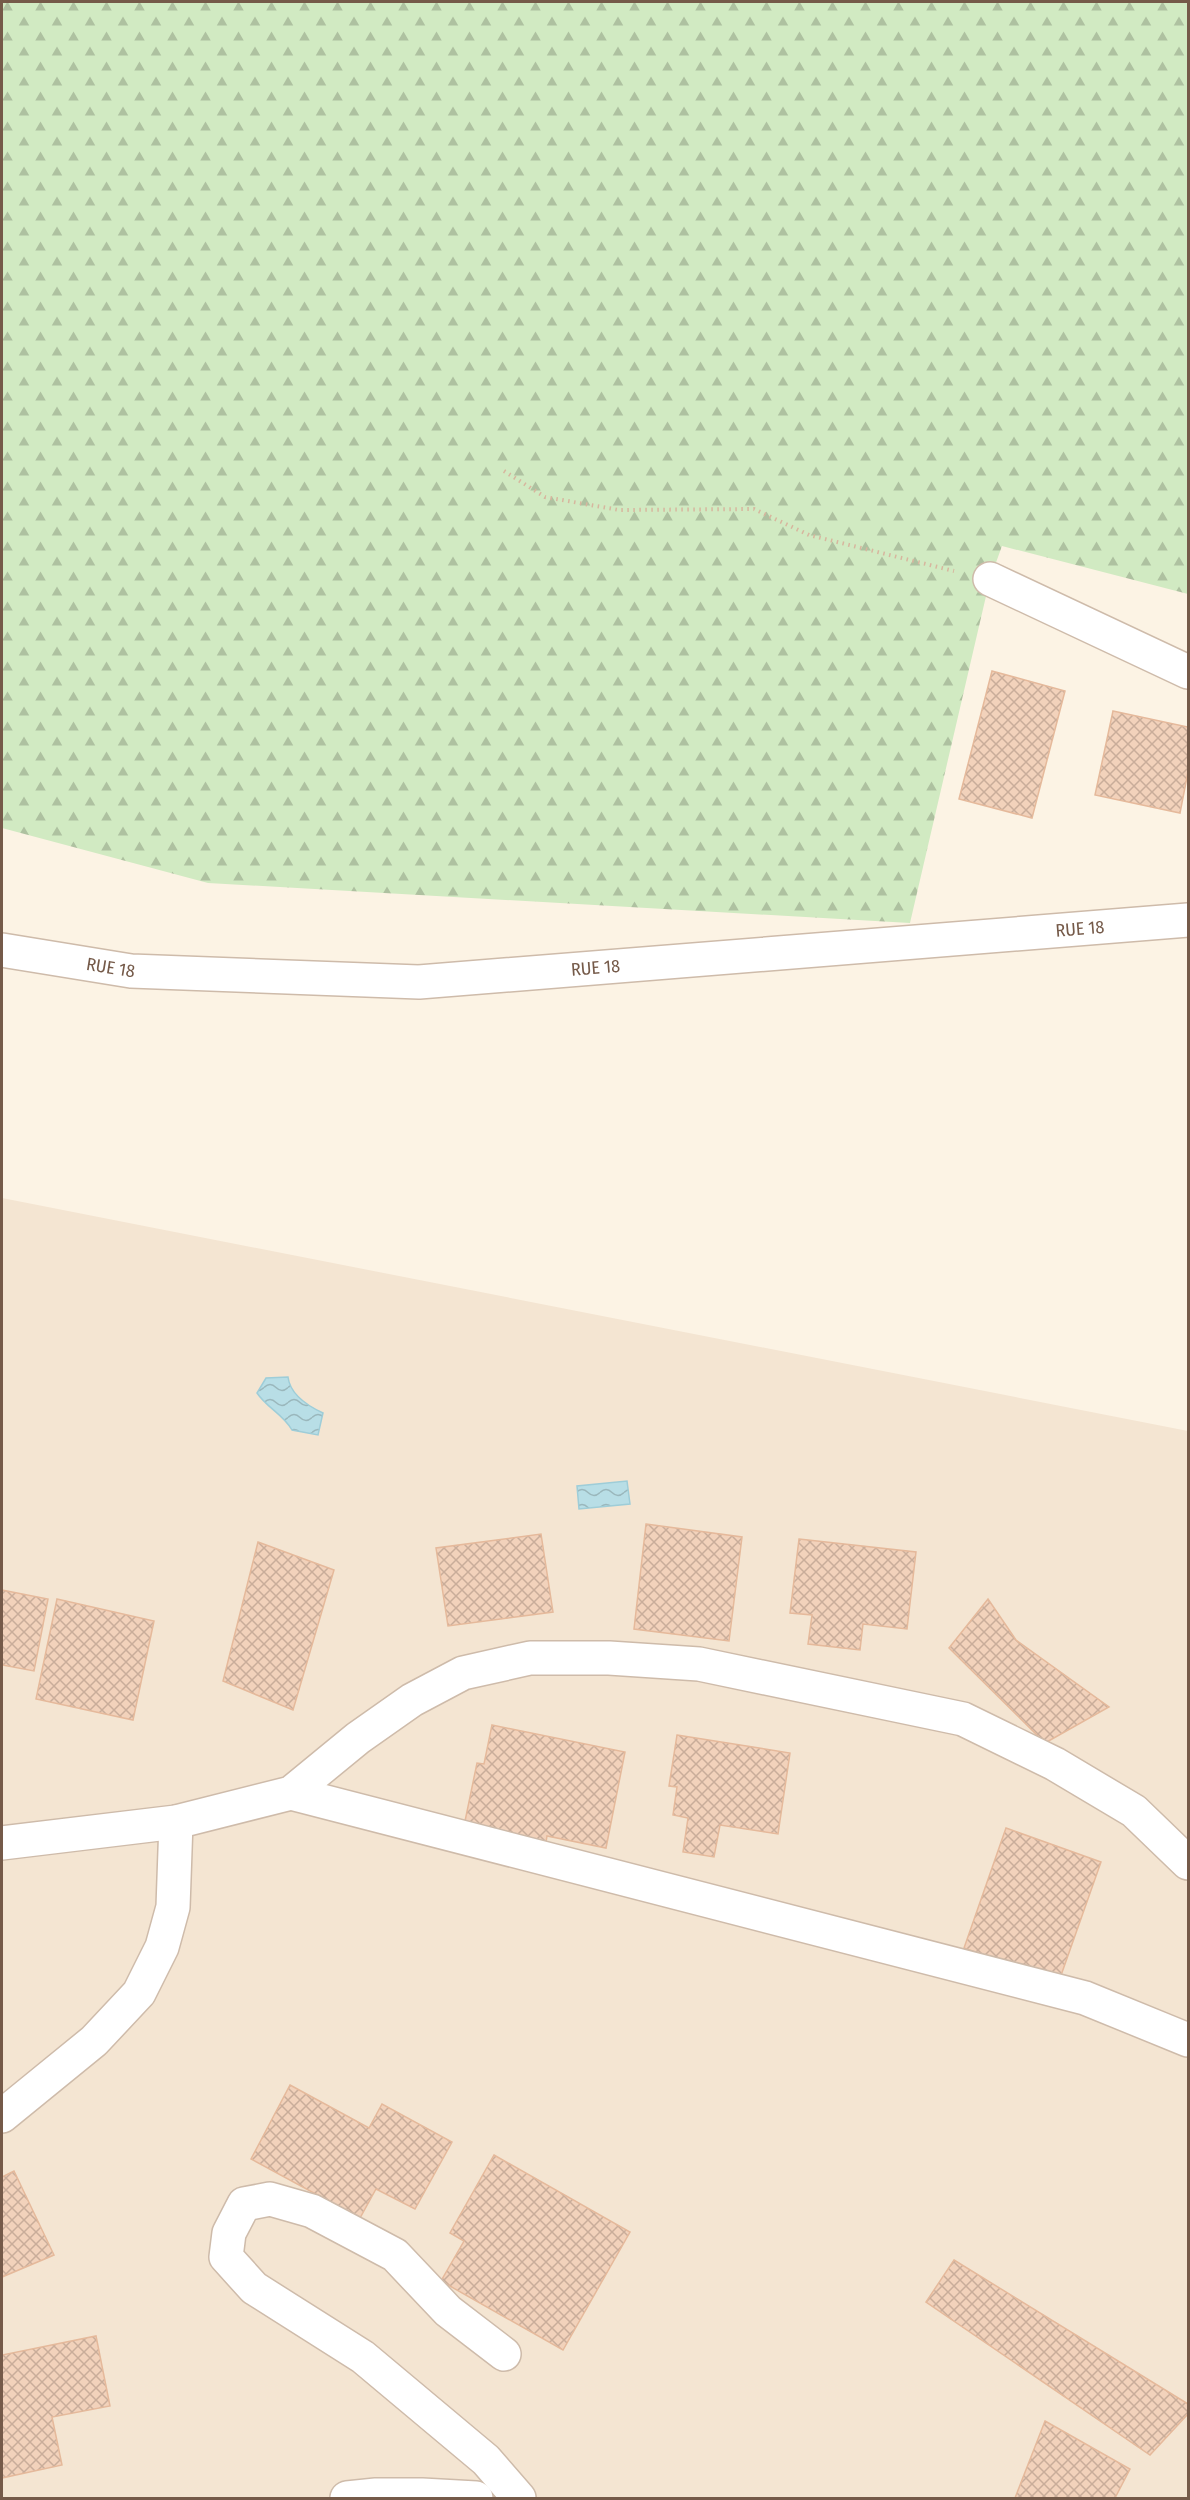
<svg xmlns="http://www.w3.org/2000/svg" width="1190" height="2500" viewBox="0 0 1190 2500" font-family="'Fira Sans Condensed',sans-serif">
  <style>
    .residential { fill: #f4e5d2 }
    .forest { fill: url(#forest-firs) }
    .water { fill: url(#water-waves); stroke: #9ecdd8; stroke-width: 1.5 }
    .building { fill: url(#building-cross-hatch); stroke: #e5b99b; stroke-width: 1.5 }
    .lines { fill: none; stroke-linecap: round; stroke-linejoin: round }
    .minor-casing { stroke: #cebbaa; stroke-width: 36 }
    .path { stroke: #d7b69e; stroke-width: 4; stroke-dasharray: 1.5 4.5; stroke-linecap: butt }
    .minor { stroke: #fff; stroke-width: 33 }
    .labels { text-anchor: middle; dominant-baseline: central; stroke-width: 4.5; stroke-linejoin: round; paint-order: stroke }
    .street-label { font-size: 18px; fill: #755a49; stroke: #fff7ea }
  </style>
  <defs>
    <pattern id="forest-firs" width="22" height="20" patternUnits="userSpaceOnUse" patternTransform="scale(1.5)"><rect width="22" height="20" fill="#d1eac2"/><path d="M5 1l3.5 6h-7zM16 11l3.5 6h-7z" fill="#aec1a0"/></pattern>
    <pattern id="water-waves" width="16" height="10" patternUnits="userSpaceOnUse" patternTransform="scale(1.5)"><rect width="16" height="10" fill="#b8dee6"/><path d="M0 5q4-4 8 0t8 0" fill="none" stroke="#9ab7bc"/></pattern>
    <pattern id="building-cross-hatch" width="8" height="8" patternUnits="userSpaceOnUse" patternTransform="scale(1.5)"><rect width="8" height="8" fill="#f2d2bb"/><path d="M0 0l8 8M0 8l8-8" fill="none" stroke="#c9ad9a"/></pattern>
  </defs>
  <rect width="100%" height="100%" fill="#fcf3e4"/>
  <path class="residential" d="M 2,1198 L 1188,1431 L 1188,2498 L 2,2498 Z"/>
  <path class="forest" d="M 2,2 L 1188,2 L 1188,594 L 1002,546 L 990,579 L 910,923 L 208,883 L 2,828 Z"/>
  <path class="water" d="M 288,1377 C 290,1394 308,1406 323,1413 L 318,1435 L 292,1430 C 283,1414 267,1408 257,1393 L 266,1378 Z
    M 627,1481 L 630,1504 L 579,1509 L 577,1486 Z"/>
  <path class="building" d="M 992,671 L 1065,691 L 1032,818 L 959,799 Z
    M 1113,711 L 1188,727 L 1188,772 L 1180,813 L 1095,795 Z
    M 646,1524 L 742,1537 L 729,1641 L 634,1629 Z
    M 541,1534 L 553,1612 L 448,1626 L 436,1548 Z
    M 799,1539 L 916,1552 L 907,1629 L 863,1624 L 860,1650 L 808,1644 L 812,1615 L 790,1613 Z
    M 258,1542 L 334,1570 L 293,1710 L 223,1681 Z
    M 2,1590 L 48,1599 L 34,1671 L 2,1665 Z
    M 57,1599 L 154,1621 L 133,1720 L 36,1699 Z
    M 988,1599 L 1016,1640 L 1109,1707 L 1045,1743 L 949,1648 Z
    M 492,1725 L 625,1752 L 606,1848 L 547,1836 L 546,1842 L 464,1826 L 477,1763 L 484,1764 Z
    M 677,1735 L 790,1753 L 778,1834 L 720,1825 L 714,1857 L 683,1852 L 688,1818 L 673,1815 L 677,1787 L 669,1786 Z
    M 1006,1828 L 1101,1862 L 1059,1981 L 964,1948 Z
    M 290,2085 L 369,2128 L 382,2104 L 452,2142 L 415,2209 L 376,2189 L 360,2218 L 251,2159 Z
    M 494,2155 L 630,2232 L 563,2350 L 441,2281 L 464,2241 L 450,2233 Z
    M 14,2171 L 54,2255 L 2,2277 L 2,2177 Z
    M 954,2260 L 1188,2404 L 1188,2414 L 1150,2455 L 926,2302 Z
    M 96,2336 L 110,2406 L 52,2417 L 62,2465 L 2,2478 L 2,2355 Z
    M 1045,2421 L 1130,2469 L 1115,2498 L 1015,2498 Z"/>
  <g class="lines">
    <g class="minor-casing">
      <g id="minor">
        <path d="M 990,579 L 1188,672"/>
        <path id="s1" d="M 2,950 L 131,971 L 419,982 L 1188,920"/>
        <path d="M 291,1793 L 1085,1998 L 1188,2040"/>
        <path d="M 2,1843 L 176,1822 L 291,1793 L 358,1738 L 412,1700 L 463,1673 L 530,1658 L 609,1658 L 699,1664 L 963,1719 L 1055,1764 L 1134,1811 L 1188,1863"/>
        <path d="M 2,2116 L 94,2041 L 139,1993 L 162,1947 L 173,1907 L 176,1822"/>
        <path d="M 504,2354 L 448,2311 L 395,2255 L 312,2211 L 270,2199 L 244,2204 L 229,2233 L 226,2257 L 254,2288 L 363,2357 L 486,2460 L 519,2498"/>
        <path d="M 347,2498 L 376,2495 L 422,2495 L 476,2498"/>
      </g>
    </g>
    <path class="path" d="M 504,471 L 545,497 L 619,510 L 754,509 L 809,535 L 954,571"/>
    <use href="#minor" class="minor"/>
  </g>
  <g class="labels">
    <g class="street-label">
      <text stroke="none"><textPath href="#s1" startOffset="1082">RUE 18</textPath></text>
      <text stroke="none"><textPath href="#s1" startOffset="110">RUE 18</textPath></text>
      <text stroke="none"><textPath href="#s1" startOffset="596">RUE 18</textPath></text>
    </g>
  </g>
  <rect width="1190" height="2500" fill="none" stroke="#755a49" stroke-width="6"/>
</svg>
